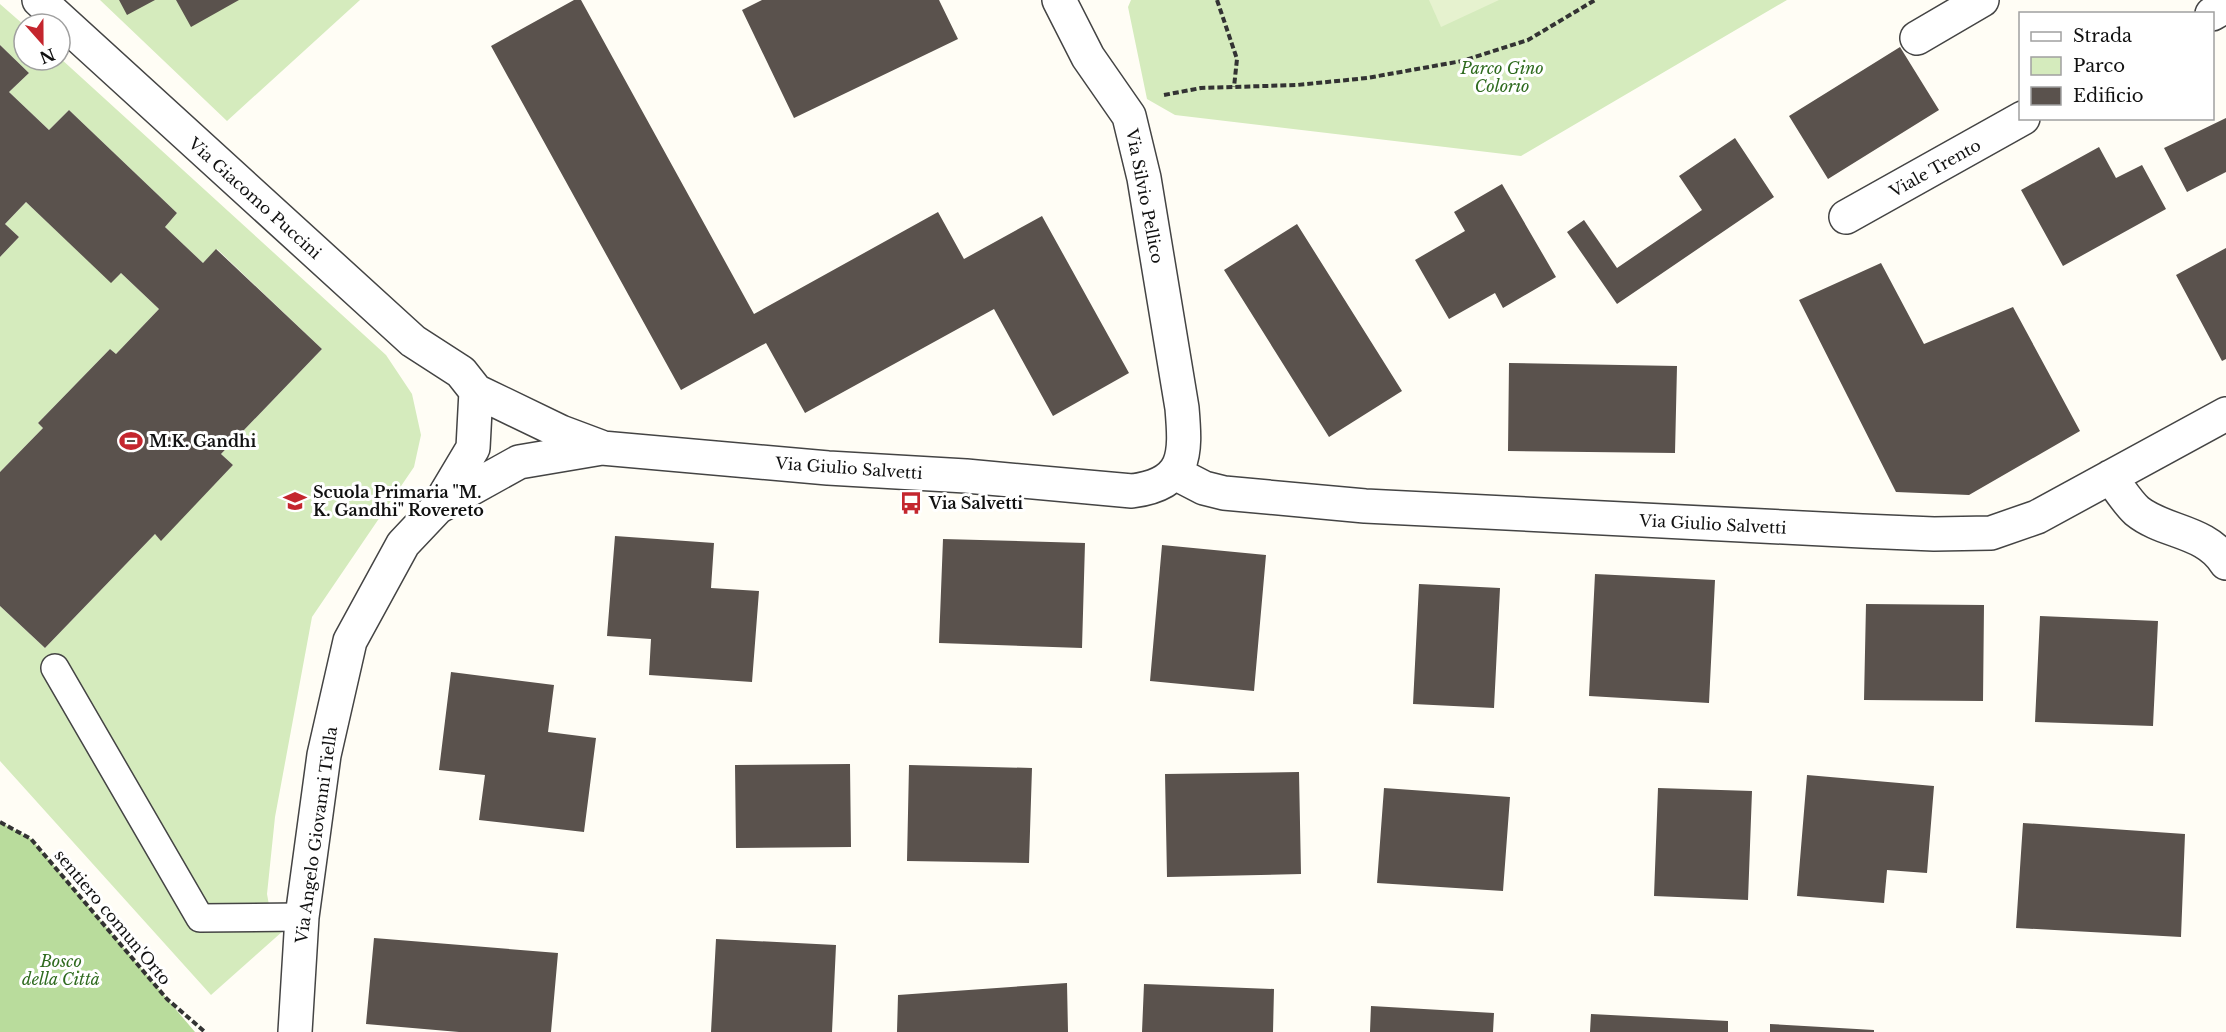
<svg xmlns="http://www.w3.org/2000/svg" width="2226" height="1032" viewBox="0 0 2226 1032" font-family="'Libre Baskerville',serif">
  <style>
    .green { fill: #d5ebbd }
    .forest { fill: #b9dc9c }
    .pitch { fill: #e6f2cf }
    .building { fill: #5a524d }
    .lines { fill: none; stroke-linecap: round; stroke-linejoin: round }
    .service-casing { stroke: #444; stroke-width: 30 }
    .minor-casing { stroke: #444; stroke-width: 36 }
    .path { stroke: #333; stroke-width: 4; stroke-dasharray: 6 3; stroke-linecap: butt }
    .service { stroke: #fff; stroke-width: 27 }
    .minor { stroke: #fff; stroke-width: 33 }
    .labels { text-anchor: middle; dominant-baseline: central; stroke-width: 6; stroke-linejoin: round; paint-order: stroke }
    .park-label { font-size: 16px; font-style: italic; fill: #2f6b1f; stroke: #fff }
    .street-label { font-size: 16px; fill: #111; stroke: #fff }
    .poi-label { font-size: 16px; font-weight: bold; fill: #111; stroke: #fff; text-anchor: start }
  </style>
  <rect width="100%" height="100%" fill="#fffdf5"/>
  <path class="green" d="M 100,0 L 360,0 L 227,121 Z
    M 1131,0 L 1787,0 L 1521,156 L 1175,115 L 1147,99 L 1128,7 Z
    M 0,4 L 24,25 L 24,60 L 60,60 L 60,58 L 386,355 L 412,394 L 421,435 L 414,467 L 312,617 L 275,817 L 267,894 L 271,916 L 283,931 L 211,995 L 0,761 L 0,606 L 45,648 L 155,534 L 161,540 L 233,465 L 221,454 L 322,349 L 217,249 L 203,263 L 165,227 L 177,213 L 69,110 L 49,130 L 9,92 L 29,73 L 0,45 Z
    M 26,202 L 111,282 L 121,273 L 159,309 L 116,354 L 110,349 L 38,423 L 43,428 L 0,472 L 0,257 L 19,237 L 5,224 Z"/>
  <path class="forest" d="M 0,822 L 31,839 L 195,1032 L 0,1032 Z"/>
  <path class="pitch" d="M 1429,0 L 1499,0 L 1441,27 Z"/>
  <path class="building" d="M 119,0 L 155,0 L 127,15 Z
    M 176,0 L 239,0 L 191,27 Z
    M 574,0 L 581,0 L 754,314 L 938,212 L 964,259 L 1042,216 L 1129,373 L 1053,416 L 994,309 L 805,413 L 766,343 L 681,390 L 491,46 Z
    M 762,0 L 939,0 L 958,39 L 794,118 L 742,10 Z
    M 0,45 L 29,73 L 9,92 L 49,130 L 69,110 L 177,213 L 165,227 L 203,263 L 216,249 L 322,349 L 221,454 L 233,465 L 161,541 L 155,534 L 45,648 L 0,606 L 0,472 L 43,428 L 38,423 L 110,349 L 116,354 L 159,309 L 121,273 L 111,283 L 26,202 L 5,224 L 19,237 L 0,257 Z
    M 1900,47 L 1939,110 L 1828,179 L 1789,116 Z
    M 2226,118 L 2226,172 L 2187,192 L 2164,148 Z
    M 1735,138 L 1774,197 L 1617,304 L 1567,232 L 1584,220 L 1617,268 L 1702,210 L 1679,176 Z
    M 2099,147 L 2116,178 L 2142,165 L 2166,209 L 2063,266 L 2021,190 Z
    M 1502,184 L 1556,277 L 1503,308 L 1495,293 L 1449,319 L 1415,260 L 1465,231 L 1454,212 Z
    M 1297,224 L 1402,391 L 1329,437 L 1224,270 Z
    M 2226,248 L 2226,359 L 2222,361 L 2176,275 Z
    M 1881,263 L 1924,344 L 2013,307 L 2080,431 L 1969,495 L 1896,492 L 1799,300 Z
    M 1509,363 L 1677,366 L 1675,453 L 1508,451 Z
    M 615,536 L 714,543 L 711,588 L 759,591 L 752,682 L 649,675 L 651,639 L 607,636 Z
    M 943,539 L 1085,543 L 1082,648 L 939,643 Z
    M 1162,545 L 1266,555 L 1254,691 L 1150,681 Z
    M 1595,574 L 1715,580 L 1709,703 L 1589,696 Z
    M 1419,584 L 1500,588 L 1494,708 L 1413,704 Z
    M 1866,604 L 1984,605 L 1983,701 L 1864,700 Z
    M 2040,616 L 2158,621 L 2153,726 L 2035,722 Z
    M 451,672 L 554,685 L 548,732 L 596,738 L 584,832 L 479,820 L 485,775 L 439,770 Z
    M 850,764 L 851,847 L 736,848 L 735,765 Z
    M 909,765 L 1032,768 L 1029,863 L 907,861 Z
    M 1299,772 L 1301,874 L 1167,877 L 1165,774 Z
    M 1807,775 L 1934,786 L 1927,873 L 1887,870 L 1884,903 L 1797,896 Z
    M 1384,788 L 1510,797 L 1503,891 L 1377,883 Z
    M 1658,788 L 1752,791 L 1748,900 L 1654,896 Z
    M 2023,823 L 2185,834 L 2181,937 L 2016,928 Z
    M 374,938 L 558,953 L 551,1032 L 459,1032 L 366,1024 Z
    M 716,939 L 836,945 L 832,1032 L 711,1032 Z
    M 1067,983 L 1068,1032 L 897,1032 L 898,995 Z
    M 1144,984 L 1274,989 L 1273,1032 L 1142,1032 Z
    M 1371,1006 L 1494,1013 L 1493,1032 L 1370,1032 Z
    M 1591,1014 L 1728,1021 L 1728,1032 L 1590,1032 Z
    M 1770,1024 L 1874,1030 L 1874,1032 L 1770,1032 Z"/>
  <g class="lines">
    <g class="service-casing">
      <path id="service" d="M 55,668 L 200,918 L 302,917"/>
    </g>
    <g class="minor-casing">
      <path id="minor" d="M 39,0 L 413,341 L 461,372 L 476,391 L 561,432 L 601,447
        M 2212,14 L 2226,6
        M 1917,38 L 1982,0
        M 1846,217 L 2023,118
        M 1175,473 L 1204,488 L 1224,493 L 1365,506 L 1862,531 L 1934,534 L 1991,533 L 2037,517 L 2226,414
        M 2110,477 C 2119,488 2127,502 2137,511 C 2164,533 2206,530 2226,563
        M 439,505 L 473,448 L 476,391
        M 295,1032 L 302,917 L 324,755 L 350,641 L 403,544 L 438,507 L 519,462 L 602,448 L 828,468 L 966,476 L 1132,491 C 1187,484 1186,455 1182,408 L 1144,178 L 1129,116 L 1088,57 L 1059,0"/>
    </g>
    <path class="path" d="M 1217,0 L 1237,59 L 1234,87
      M 1164,95 L 1201,88 L 1297,85 L 1367,78 L 1462,61 L 1528,40 L 1595,0
      M 0,822 L 31,839 L 167,999 L 205,1032"/>
    <use href="#service" class="service"/>
    <use href="#minor" class="minor"/>
  </g>
  <defs>
    <g id="stadium-bare" transform="scale(1.8)"><path d="M0-5a6.5 5 0 1 0 0 10a6.5 5 0 1 0 0-10ZM-3.5-1.8h7v3.6h-7Z" fill="#c4262e" stroke="#fff" stroke-width="2.5" paint-order="stroke"/></g>
    <g id="school-bare" transform="scale(1.8)"><path d="M0-5L7-2L0 1L-7-2ZM-4 1L0 2.5L4 1V4Q0 6-4 4Z" fill="#c4262e" stroke="#fff" stroke-width="2.5" paint-order="stroke"/></g>
    <g id="bus-bare" transform="scale(1.8)"><path d="M-5-6H5V4H4V6H2V4H-2V6H-4V4H-5ZM-3.5-4V0h7V-4ZM-3.5 1.2v1.5H-2V1.2ZM2 1.2v1.5H3.5V1.2Z" fill="#c4262e" stroke="#fff" stroke-width="2.5" paint-order="stroke"/></g>
  </defs>
  <g fill-rule="evenodd">
    <use href="#stadium-bare" x="131" y="441"/>
    <use href="#school-bare" x="295" y="501"/>
    <use href="#bus-bare" x="911" y="503"/>
  </g>
  <g class="labels">
    <g class="park-label">
      <text x="1502" y="68">Parco Gino<tspan x="1502" dy="18">Colorio</tspan></text>
      <text x="61" y="961">Bosco<tspan x="61" dy="18">della Città</tspan></text>
    </g>
    <g class="street-label">
      <text transform="translate(1935 168) rotate(-29)">Viale Trento</text>
      <text transform="translate(1145 196) rotate(79)">Via Silvio Pellico</text>
      <text transform="translate(255 198) rotate(42)">Via Giacomo Puccini</text>
      <text transform="translate(849 468) rotate(4)">Via Giulio Salvetti</text>
      <text transform="translate(1713 524) rotate(3)">Via Giulio Salvetti</text>
      <text transform="translate(316 835) rotate(-82)">Via Angelo Giovanni Tiella</text>
      <text transform="translate(113 917) rotate(50)">sentiero comun'Orto</text>
    </g>
    <g class="poi-label">
      <text x="149" y="441">M.K. Gandhi</text>
      <text x="313" y="492">Scuola Primaria "M.<tspan x="313" dy="18">K. Gandhi" Rovereto</tspan></text>
      <text x="929" y="503">Via Salvetti</text>
    </g>
  </g>
  <rect x="2019" y="12" width="195" height="108" fill="#ffffff" stroke="#a0a0a0" stroke-width="1.5"/>
  <rect x="2031" y="32" width="30" height="9" fill="#ffffff" stroke="#a0a0a0" stroke-width="1.5"/>
  <text x="2073" y="42" font-size="18" fill="#111111">Strada</text>
  <rect x="2031" y="57" width="30" height="18" fill="#d5ebbd" stroke="#a0a0a0" stroke-width="1.5"/>
  <text x="2073" y="72" font-size="18" fill="#111111">Parco</text>
  <rect x="2031" y="87" width="30" height="18" fill="#5a524d" stroke="#a0a0a0" stroke-width="1.5"/>
  <text x="2073" y="102" font-size="18" fill="#111111">Edificio</text>
  <g transform="translate(42 42) rotate(159)"><circle r="28" fill="#ffffff" stroke="#a0a0a0" stroke-width="1.5"/>
  <path d="M0-4.5L10 22L0 15L-10 22Z" fill="#c4262e"/>
  <text y="-9" font-size="16" font-weight="bold" text-anchor="middle" fill="#111111">N</text>
  </g>
</svg>
